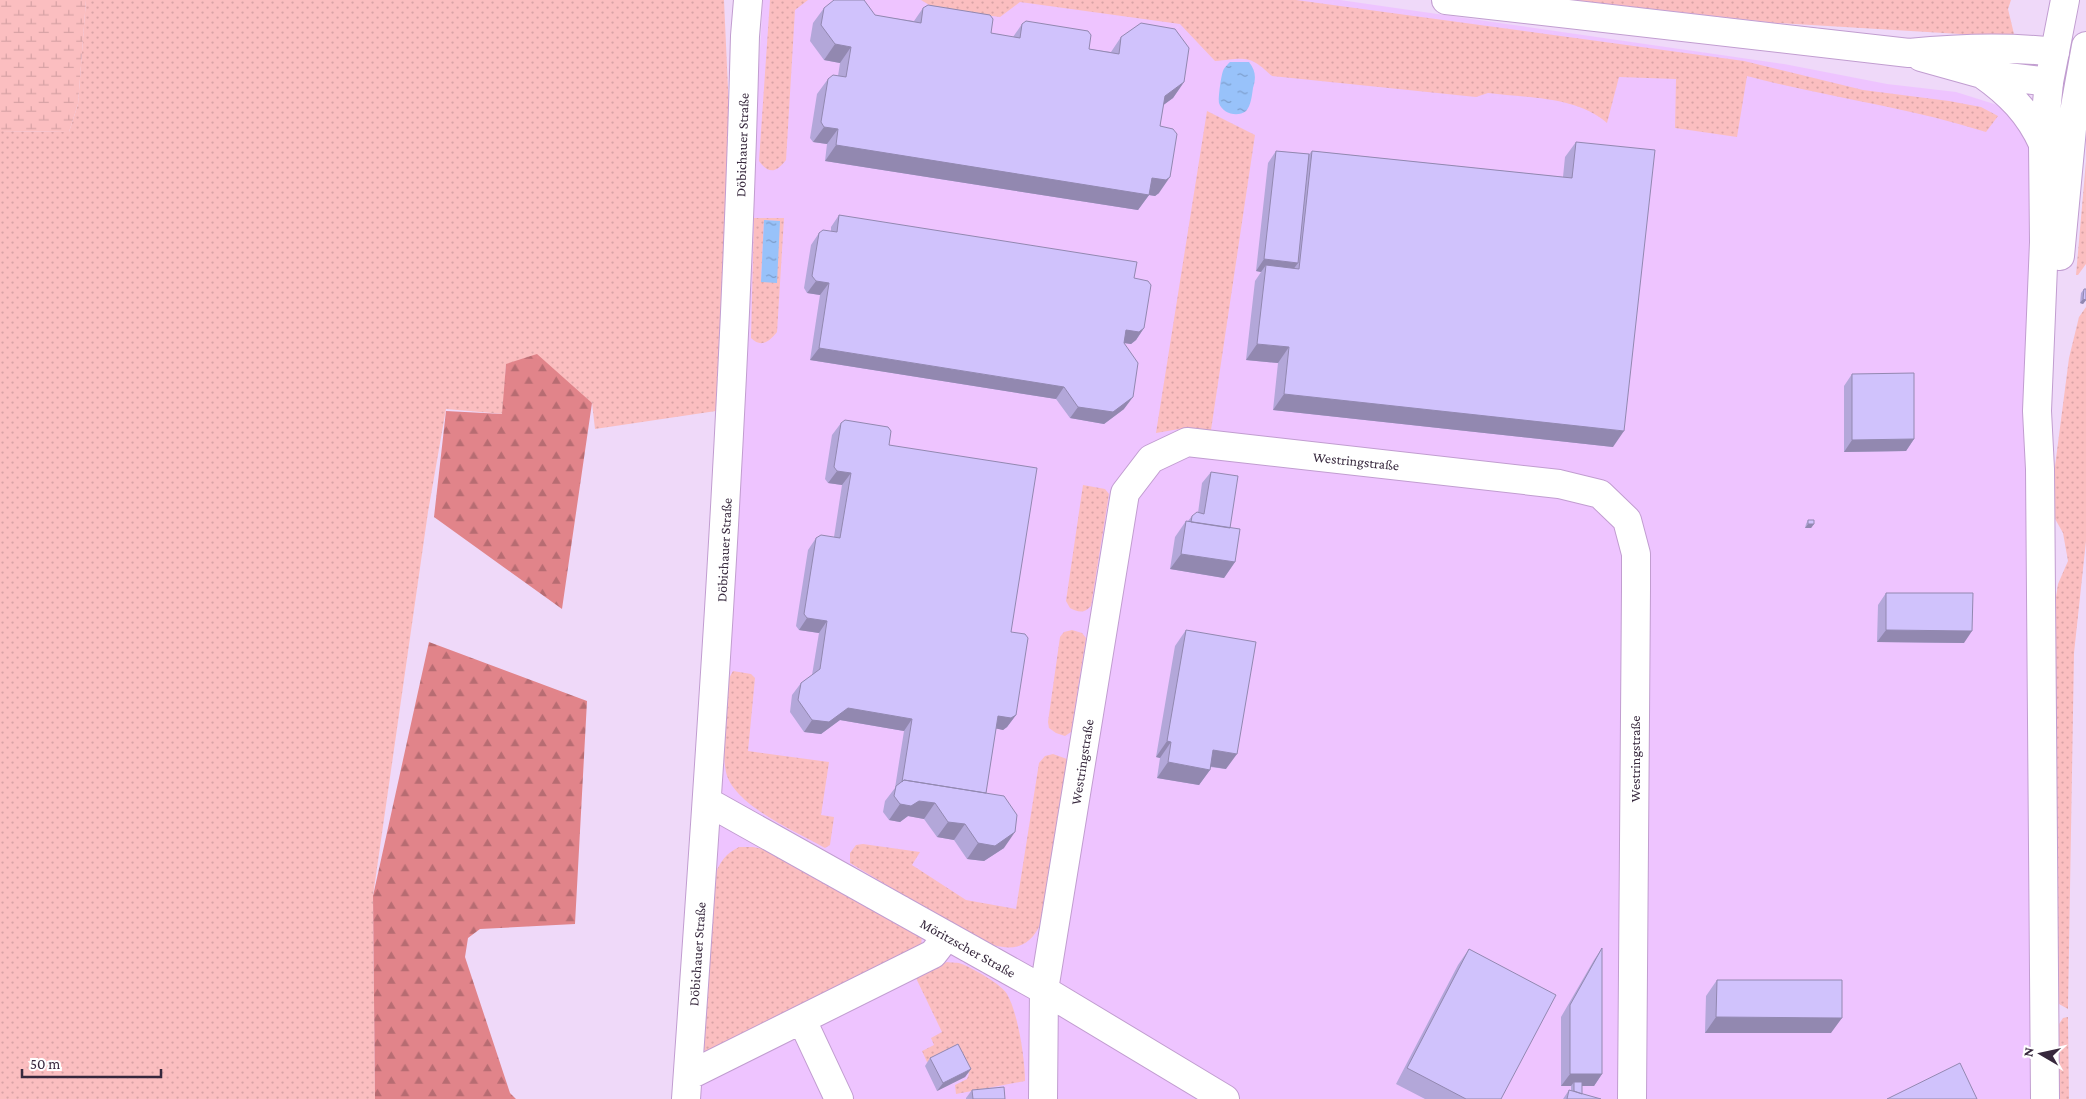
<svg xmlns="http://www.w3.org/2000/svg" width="2086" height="1099" viewBox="0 0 2086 1099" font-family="'Crimson Pro',serif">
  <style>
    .built { fill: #eec4ff }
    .grass { fill: url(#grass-dots); fill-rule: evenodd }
    .forest { fill: url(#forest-firs) }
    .wetland { fill: url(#wetland-marsh) }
    .water { fill: url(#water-ripples) }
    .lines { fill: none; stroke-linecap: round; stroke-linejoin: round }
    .minor-casing { stroke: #c19dd0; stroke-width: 30 }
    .major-casing { stroke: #c19dd0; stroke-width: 30 }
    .minor { stroke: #fff; stroke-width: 28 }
    .major { stroke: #fff; stroke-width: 28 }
    .wall { fill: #b3a7d9 }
    .shaded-wall { fill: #9288b0 }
    .building { fill: #d0c2fc; stroke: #9288b0 }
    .labels { text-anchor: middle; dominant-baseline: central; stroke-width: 4.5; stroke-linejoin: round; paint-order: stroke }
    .street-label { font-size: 14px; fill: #37283d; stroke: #fff }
  </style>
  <defs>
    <pattern id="grass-dots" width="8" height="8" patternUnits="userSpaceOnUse" patternTransform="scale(1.25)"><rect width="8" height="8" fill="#fbbec0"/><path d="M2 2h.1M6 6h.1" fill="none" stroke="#d8a3a6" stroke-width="1.8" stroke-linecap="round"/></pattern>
    <pattern id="forest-firs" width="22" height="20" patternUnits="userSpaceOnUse" patternTransform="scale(1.25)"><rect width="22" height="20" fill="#e1848a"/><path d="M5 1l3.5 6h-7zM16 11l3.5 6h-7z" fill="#b76c72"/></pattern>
    <pattern id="wetland-marsh" width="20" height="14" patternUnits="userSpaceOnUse" patternTransform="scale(1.25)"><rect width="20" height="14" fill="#fbbec0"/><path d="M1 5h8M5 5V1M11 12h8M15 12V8" fill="none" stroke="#d8a3a6"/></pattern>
    <pattern id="water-ripples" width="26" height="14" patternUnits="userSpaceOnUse" patternTransform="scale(1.25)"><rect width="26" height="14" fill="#98c2fa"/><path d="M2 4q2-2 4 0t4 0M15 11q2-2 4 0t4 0" fill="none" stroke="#7d9ecc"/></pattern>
  </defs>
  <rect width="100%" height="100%" fill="#efd9f9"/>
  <path class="built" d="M 763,0 L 1340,0 L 1784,64 L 1887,84 L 1956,92 L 2010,109 L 2033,149 L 2036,1099 L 684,1099 L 737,419 Z"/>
  <path class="grass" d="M 86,0 L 724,0 L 730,134 L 716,411 L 595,429 L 592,403 L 506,364 L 503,414 L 446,409 L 428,512 L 373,896 L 375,1099 L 0,1099 L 0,131 L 69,132 L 78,104 Z
    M 770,0 L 808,0 L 795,10 L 786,160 C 777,172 769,175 759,161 Z
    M 921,0 L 1296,0 L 1744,61 L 1863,90 L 1949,101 L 1981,107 L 1998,116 L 1986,132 C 1908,107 1826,97 1747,76 L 1737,137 L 1675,128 L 1676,79 L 1619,77 L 1607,123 C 1577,96 1527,98 1488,93 L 1476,97 L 1272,76 C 1249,54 1245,58 1215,61 L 1180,24 L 1020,2 L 1000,17 L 936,9 Z
    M 1573,0 L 2011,0 L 2008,9 L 2014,34 L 2006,36 L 1977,35 L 1776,23 Z
    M 1207,111 L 1255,135 L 1211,430 L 1185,428 L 1156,433 Z
    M 2086,161 L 2086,264 L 2078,275 L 2076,275 Z
    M 754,218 L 784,218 L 777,332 C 769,342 761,348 751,338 ZM 764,220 L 779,221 L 761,282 L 761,281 Z
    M 2086,307 L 2086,541 L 2074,653 L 2068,1009 L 2059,1004 L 2058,996 L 2055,603 L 2058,584 L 2068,561 L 2063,533 L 2054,517 L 2054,474 L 2069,358 L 2079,317 Z
    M 1083,485 L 1105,489 L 1109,494 L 1091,606 C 1084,614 1078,612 1070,608 L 1066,601 Z
    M 1072,630 L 1082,633 L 1086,638 L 1071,732 L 1065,736 L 1056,733 L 1049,728 L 1048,722 L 1060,637 L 1064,632 Z
    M 733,671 L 751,674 L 755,678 L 748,751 L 829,762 L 821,815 L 834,817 L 830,845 L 825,848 C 797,832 733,805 726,772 C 721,750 727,705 728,680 Z
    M 1053,754 L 1067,759 L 1040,925 C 1026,954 1004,950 978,940 L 850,863 L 850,853 L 856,845 L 863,844 L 920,852 L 912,865 L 966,900 L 1016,909 L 1039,763 L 1045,756 Z
    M 739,847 L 753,847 L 767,850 L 922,936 L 921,946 L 707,1054 L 703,1048 L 714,877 C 720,862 725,854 739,847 Z
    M 947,962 C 952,963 958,962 962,964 C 974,969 1001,984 1007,994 C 1018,1013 1025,1059 1025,1081 L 956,1094 L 955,1085 L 967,1079 L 969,1074 L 957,1049 L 927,1062 L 922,1051 L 934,1045 L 931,1038 L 942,1032 L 915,976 Z
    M 2068,1017 L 2069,1099 L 2059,1099 L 2059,1024 L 2063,1018 Z"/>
  <path class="forest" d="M 537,354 L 592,403 L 562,609 L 434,517 L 446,411 L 502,414 L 506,364 Z
    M 429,642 L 587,701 L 575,924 L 480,929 L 468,938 L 465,957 L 510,1093 L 516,1099 L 375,1099 L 373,896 Z"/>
  <path class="wetland" d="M 0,0 L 86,0 L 78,104 L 69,132 L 0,131 Z"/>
  <path class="water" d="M 1230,62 L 1249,62 C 1256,71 1256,78 1253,88 C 1252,95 1251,106 1246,111 C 1237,118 1222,113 1219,103 C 1218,99 1221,76 1223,71 C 1224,68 1228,64 1230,62 Z
    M 764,220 L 780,221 L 777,283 L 761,282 Z"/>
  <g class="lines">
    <g class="minor-casing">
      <path id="minor" d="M 1446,0 L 1909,53 C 1958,48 2006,46 2055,52
        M 1921,57 L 1982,74 L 2049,82
        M 1982,74 C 2009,93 2029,113 2043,144
        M 708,802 L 1044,990 L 1225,1099
        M 802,1020 L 839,1099
        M 688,1076 L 933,954 L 947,936
        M 686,1099 C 711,745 736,391 745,36 L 748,0
        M 1043,1099 L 1044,990 L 1125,493 L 1151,459 L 1187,442 L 1559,484 L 1600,494 L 1627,520 L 1636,554 L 1636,589 L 1632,1099"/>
    </g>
    <g class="major-casing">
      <path id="major" d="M 2060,256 L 2073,118 L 2086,46
        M 2045,1099 L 2040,469 L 2037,411 L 2044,242 L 2043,144 L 2049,82 L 2065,0"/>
    </g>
    <use href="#minor" class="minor"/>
    <use href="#major" class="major"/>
  </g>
  <path class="wall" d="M 824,8 L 914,21 L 923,8 L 991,33 L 1013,37 L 1022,24 L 1089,49 L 1111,52 L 1121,37 L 1184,82 L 1173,98 L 1163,105 L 1160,126 L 1159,193 L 1155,196 L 1149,195 L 1138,210 L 825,161 L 827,144 L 813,142 L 810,138 L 817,94 L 828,79 L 838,76 L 840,63 L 824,60 L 810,41 L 813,23 Z
    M 1576,142 L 1613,447 L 1273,410 L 1278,363 L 1246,360 L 1255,281 L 1261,272 L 1256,271 L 1268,163 L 1276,151 L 1309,154 L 1312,151 L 1563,177 L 1565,157 Z
    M 839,215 L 1134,278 L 1144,328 L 1136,340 L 1131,344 L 1124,343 L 1124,409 L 1104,424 L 1070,418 L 1056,399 L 810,360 L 820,295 L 807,293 L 804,288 L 811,245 L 819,233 L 831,231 L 831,227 Z
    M 2084,289 L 2086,300 L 2083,304 L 2080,303 L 2081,293 Z
    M 1852,374 L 1914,439 L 1906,451 L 1844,452 L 1844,386 Z
    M 841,423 L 889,445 L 1011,632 L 1016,715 L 1007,727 L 1003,730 L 996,728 L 986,793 L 1004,848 L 984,861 L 967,859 L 954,840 L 937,837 L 924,819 L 908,816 L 900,822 L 889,820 L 883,812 L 885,801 L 895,788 L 904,731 L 840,720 L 821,734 L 804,732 L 790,712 L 792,695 L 801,683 L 812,675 L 819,633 L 799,630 L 796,626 L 808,550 L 816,538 L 834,537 L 842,485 L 828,483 L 825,479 L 832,435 Z
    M 1211,472 L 1230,528 L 1235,562 L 1224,578 L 1170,569 L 1175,537 L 1186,521 L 1188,521 L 1192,516 L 1198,513 L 1202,483 Z
    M 1808,520 L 1814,524 L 1811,528 L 1805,528 L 1806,524 Z
    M 1886,593 L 1964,643 L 1877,642 L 1878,605 Z
    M 1186,630 L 1226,769 L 1210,767 L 1210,770 L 1199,785 L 1157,778 L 1160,758 L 1156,757 L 1175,646 Z
    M 1602,948 L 1602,1074 L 1594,1086 L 1582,1086 L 1582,1094 L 1571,1091 L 1571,1086 L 1561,1086 L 1561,1017 L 1594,960 Z
    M 1469,949 L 1501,1099 L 1425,1099 L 1396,1084 L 1458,965 Z
    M 1717,980 L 1831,1033 L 1705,1033 L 1706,996 Z
    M 930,1058 L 971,1069 L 965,1077 L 937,1091 L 925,1066 Z
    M 972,1090 L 1005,1099 L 966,1099 L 966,1098 Z
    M 1569,1090 L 1567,1099 L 1563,1099 Z"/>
  <path class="shaded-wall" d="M 835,44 L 851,47 L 840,63 L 824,60 Z
    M 1184,82 L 1173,98 L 1154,112 L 1165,96 Z
    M 824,127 L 838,129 L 827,144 L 813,142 Z
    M 836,145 L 1152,178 L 1170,177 L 1159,193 L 1155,196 L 1149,195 L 1138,210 L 825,161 Z
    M 1264,259 L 1298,263 L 1289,275 L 1266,265 L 1261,272 L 1256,271 Z
    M 816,281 L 829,283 L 820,295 L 807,293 Z
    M 2083,299 L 2086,300 L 2083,304 L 2080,303 Z
    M 1144,328 L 1136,340 L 1131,344 L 1117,342 L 1126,330 Z
    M 1257,344 L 1289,347 L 1278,363 L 1246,360 Z
    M 819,348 L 1064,387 L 1056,399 L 810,360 Z
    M 1284,394 L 1624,431 L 1613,447 L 1273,410 Z
    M 1133,397 L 1124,409 L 1104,424 L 1070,418 L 1078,407 Z
    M 1914,439 L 1906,451 L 1844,452 L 1852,440 Z
    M 837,471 L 851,473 L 842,485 L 828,483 Z
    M 1808,524 L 1814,524 L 1811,528 L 1805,528 Z
    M 1181,554 L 1235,562 L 1224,578 L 1170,569 Z
    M 807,618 L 827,621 L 819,633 L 799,630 Z
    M 1886,630 L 1972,631 L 1964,643 L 1877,642 Z
    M 848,708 L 912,719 L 904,731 L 840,720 L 821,734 L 804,732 L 812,720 Z
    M 1016,715 L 1007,727 L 1003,730 L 989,727 L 998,716 Z
    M 1167,741 L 1171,742 L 1160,758 L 1156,757 Z
    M 1213,750 L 1237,754 L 1226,769 L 1202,765 Z
    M 1168,762 L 1210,770 L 1199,785 L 1157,778 Z
    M 919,801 L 935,803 L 924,819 L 908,816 L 900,822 L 889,820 L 900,804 Z
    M 948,822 L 965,824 L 954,840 L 937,837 Z
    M 1015,832 L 1004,848 L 984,861 L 967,859 L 978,843 Z
    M 1716,1017 L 1842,1018 L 1831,1033 L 1705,1033 Z
    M 971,1069 L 965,1077 L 937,1091 L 943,1083 Z
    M 1570,1074 L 1602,1074 L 1594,1086 L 1574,1086 L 1574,1082 L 1571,1086 L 1561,1086 Z"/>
  <path class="building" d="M 834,0 L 864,0 L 875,15 L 921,23 L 923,8 L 928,5 L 990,15 L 993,19 L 991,33 L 1020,38 L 1022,24 L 1026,21 L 1088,31 L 1091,35 L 1089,49 L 1119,54 L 1121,37 L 1141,23 L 1175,29 L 1189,48 L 1184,82 L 1165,96 L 1160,126 L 1173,129 L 1177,134 L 1170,177 L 1166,180 L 1152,178 L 1149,195 L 836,145 L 838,129 L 824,127 L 821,122 L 828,79 L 833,75 L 846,77 L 851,47 L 835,44 L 821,25 L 824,8 Z
    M 1576,142 L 1655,150 L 1624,431 L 1284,394 L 1289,347 L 1257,344 L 1266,265 L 1299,269 L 1312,151 L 1572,178 Z
    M 1276,151 L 1309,154 L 1298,263 L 1264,259 Z
    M 839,215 L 1137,262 L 1134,278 L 1148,281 L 1151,285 L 1144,328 L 1139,332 L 1126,330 L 1124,343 L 1138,363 L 1133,397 L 1113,412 L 1078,407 L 1064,387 L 819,348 L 829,283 L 816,281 L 812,276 L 819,233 L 823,230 L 837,232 Z
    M 2084,289 L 2086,289 L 2086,300 L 2083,299 Z
    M 1914,373 L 1914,439 L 1852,440 L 1852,374 Z
    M 845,420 L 888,427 L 891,431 L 889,445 L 1037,468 L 1011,632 L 1025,634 L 1028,638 L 1016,715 L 1011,718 L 998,716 L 986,793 L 904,780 L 902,782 L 912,719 L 848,708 L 829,722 L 812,720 L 798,700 L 801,683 L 820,669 L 827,621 L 807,618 L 804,614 L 816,538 L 821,535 L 840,538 L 851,473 L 837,471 L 834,467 L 841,423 Z
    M 1211,472 L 1238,476 L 1230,528 L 1191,522 L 1192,516 L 1197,512 L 1204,514 Z
    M 1808,520 L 1814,520 L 1814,524 L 1808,524 Z
    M 1186,521 L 1240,529 L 1235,562 L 1181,554 Z
    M 1886,593 L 1973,593 L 1972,631 L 1886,630 Z
    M 1186,630 L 1256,642 L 1237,754 L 1213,750 L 1210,770 L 1168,762 L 1171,742 L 1167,741 Z
    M 904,780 L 1004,796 L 1017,815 L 1015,832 L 995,846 L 978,843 L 965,824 L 948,822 L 935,803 L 919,801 L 911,806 L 900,804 L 894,796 L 896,786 Z
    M 1602,948 L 1602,1074 L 1570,1074 L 1570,1005 Z
    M 1469,949 L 1556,995 L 1501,1099 L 1466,1099 L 1407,1068 Z
    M 1717,980 L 1842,980 L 1842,1018 L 1716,1017 Z
    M 958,1044 L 971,1069 L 943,1083 L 930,1058 Z
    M 1960,1063 L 1977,1099 L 1887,1099 Z
    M 1574,1082 L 1582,1082 L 1582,1094 L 1574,1091 Z
    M 1004,1087 L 1005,1099 L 973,1099 L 972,1090 Z
    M 1569,1090 L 1601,1099 L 1567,1099 Z"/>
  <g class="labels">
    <g class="street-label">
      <text transform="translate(742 145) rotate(-88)">Döbichauer Straße</text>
      <text transform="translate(1356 461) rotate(6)">Westringstraße</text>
      <text transform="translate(724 550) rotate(-87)">Döbichauer Straße</text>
      <text transform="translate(1635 759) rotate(-90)">Westringstraße</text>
      <text transform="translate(1082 762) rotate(-81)">Westringstraße</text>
      <text transform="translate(968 948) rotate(29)">Möritzscher Straße</text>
      <text transform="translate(697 954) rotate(-86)">Döbichauer Straße</text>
    </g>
  </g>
  <g transform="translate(2041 1054) rotate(279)" stroke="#ffffff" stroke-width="4" paint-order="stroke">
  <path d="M0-4L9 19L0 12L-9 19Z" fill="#37283d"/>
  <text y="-8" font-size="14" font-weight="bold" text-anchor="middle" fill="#37283d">N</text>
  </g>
  <path d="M22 1069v8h139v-8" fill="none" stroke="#37283d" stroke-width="2.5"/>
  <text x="30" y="1069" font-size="15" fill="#37283d" stroke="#ffffff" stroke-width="4" paint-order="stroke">50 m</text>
</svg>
